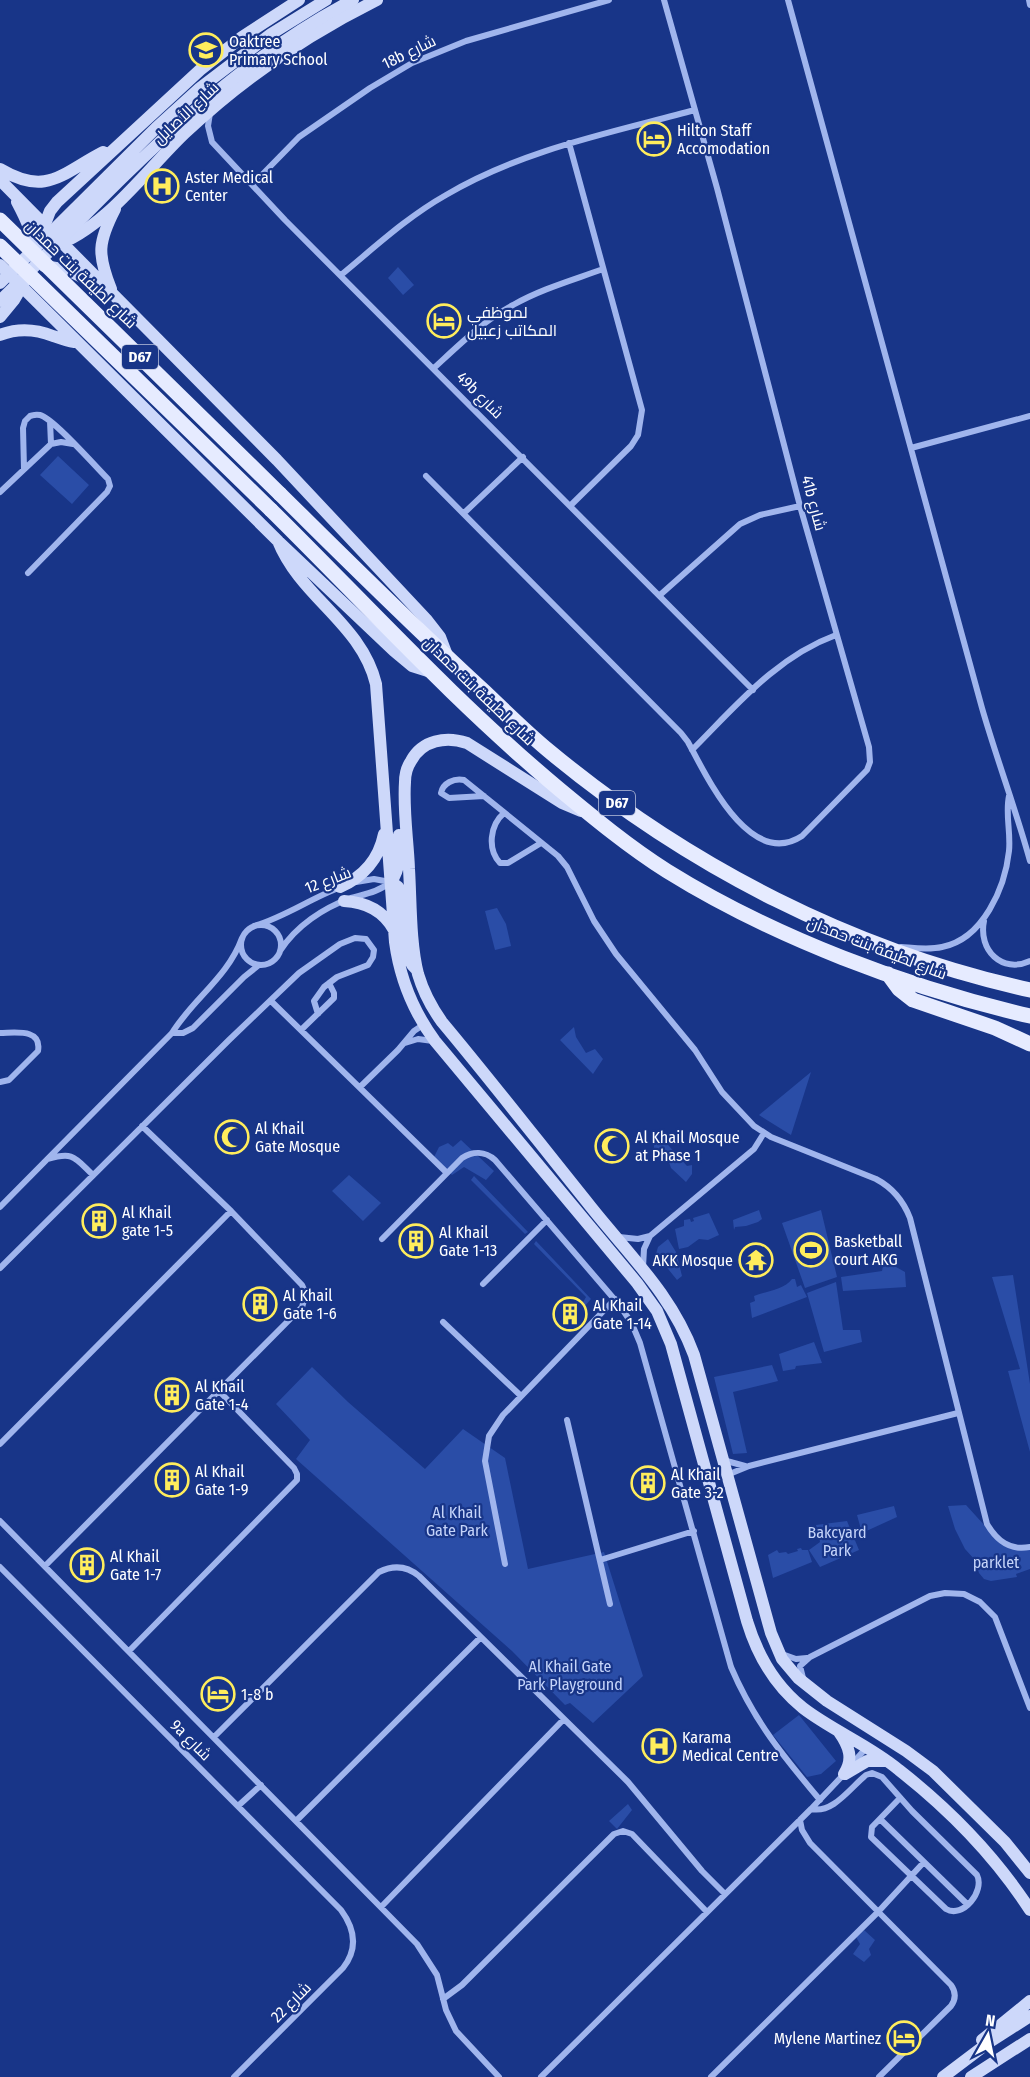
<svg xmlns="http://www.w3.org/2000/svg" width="1030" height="2077" viewBox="0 0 1030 2077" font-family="'Fira Sans Condensed',Cairo,sans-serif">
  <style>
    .green { fill: #2a4da7 }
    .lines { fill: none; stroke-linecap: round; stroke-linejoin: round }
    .street { stroke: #a0b5ed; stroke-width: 6 }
    .secondary { stroke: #cdd8fa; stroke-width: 12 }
    .primary { stroke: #e6ebff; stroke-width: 15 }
    .secondary-bridge { stroke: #cdd8fa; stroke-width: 12 }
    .primary-bridge { stroke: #e6ebff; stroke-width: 15 }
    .labels { text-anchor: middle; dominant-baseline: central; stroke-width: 4.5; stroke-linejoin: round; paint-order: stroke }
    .shield { fill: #183588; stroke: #bac2db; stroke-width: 1.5 }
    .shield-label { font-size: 15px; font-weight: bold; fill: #fff }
    .poi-label { font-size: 16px; fill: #fff; stroke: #183588; text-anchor: start }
    .street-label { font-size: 16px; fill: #fff; stroke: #183588 }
    .park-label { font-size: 16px; fill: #c5d4fa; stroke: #183588 }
  </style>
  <rect width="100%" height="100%" fill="#183588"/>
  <path class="green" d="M 398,267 L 414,285 L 403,295 L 388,278 Z
    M 58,456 L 89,485 L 72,504 L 40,475 Z
    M 497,908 L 506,924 L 511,946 L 495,950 L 485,911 Z
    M 574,1027 L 576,1037 L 586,1053 L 595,1049 L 603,1059 L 593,1074 L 560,1040 Z
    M 811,1072 L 791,1135 L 759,1115 Z
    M 660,1136 L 687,1166 L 692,1165 L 692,1174 L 686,1182 L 671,1168 L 668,1159 L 662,1159 L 654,1150 L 654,1142 Z
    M 461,1140 L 494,1171 L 486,1180 L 464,1167 L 452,1175 L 434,1157 L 439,1147 L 448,1143 L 453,1147 Z
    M 349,1175 L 381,1203 L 363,1221 L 332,1191 Z
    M 474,1176 L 528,1232 L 525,1234 L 471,1180 Z
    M 759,1210 L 762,1219 L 758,1222 L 746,1226 L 735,1227 L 734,1230 L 733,1220 Z
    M 821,1210 L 837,1277 L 805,1288 L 782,1223 Z
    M 709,1213 L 719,1235 L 708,1240 L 699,1239 L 688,1247 L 679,1249 L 675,1229 L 684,1226 L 684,1220 L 690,1219 L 691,1222 L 694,1221 L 693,1218 Z
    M 668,1239 L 676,1252 L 682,1276 L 677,1280 L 656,1254 L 658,1247 Z
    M 536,1241 L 591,1299 L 584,1307 L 582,1304 L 586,1297 L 534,1244 Z
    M 883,1266 L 896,1267 L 905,1272 L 906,1287 L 843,1291 L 841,1277 L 882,1271 Z
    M 1013,1275 L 1030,1384 L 1030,1452 L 1008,1371 L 1020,1369 L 992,1277 Z
    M 792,1279 L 795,1279 L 797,1287 L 801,1285 L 807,1297 L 752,1318 L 750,1303 L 755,1301 L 754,1296 C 766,1291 784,1290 792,1279 Z
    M 836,1282 L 843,1330 L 860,1330 L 862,1342 L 824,1352 L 807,1293 Z
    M 814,1342 L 822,1363 L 796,1366 L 795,1369 L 783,1371 L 779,1354 Z
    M 772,1365 L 778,1381 L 733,1392 L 747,1453 L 733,1454 L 714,1377 Z
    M 312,1367 L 348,1402 L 425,1469 L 463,1429 L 505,1458 L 528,1569 L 604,1552 L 643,1676 L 593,1723 L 570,1703 L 565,1705 L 512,1651 L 296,1459 L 310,1440 L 276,1404 Z
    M 966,1505 L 996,1538 L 1008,1547 L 1030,1548 L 1030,1569 L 1016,1574 L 1017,1577 L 991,1581 L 984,1579 L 979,1573 L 975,1560 L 965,1549 L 955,1529 L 948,1506 Z
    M 894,1506 L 897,1517 L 862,1533 L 857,1515 Z
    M 847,1521 L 859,1550 L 820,1567 L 809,1550 L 820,1542 L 816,1525 Z
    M 801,1548 L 802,1550 L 808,1550 L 812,1562 L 773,1578 L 768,1555 L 777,1550 L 779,1553 L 786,1552 L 788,1554 L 798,1551 L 797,1549 Z
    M 799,1715 L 836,1761 L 821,1774 L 807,1777 L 773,1735 Z
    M 628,1804 L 632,1810 L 617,1829 L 609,1821 Z
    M 864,1930 L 875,1940 L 869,1949 L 871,1955 L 864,1962 L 853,1954 L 860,1944 L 856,1937 Z"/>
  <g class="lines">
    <path class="street" d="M 788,0 L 982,708 C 997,760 1016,810 1030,861
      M 1029,0 L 1030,5
      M 210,113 L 208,126 L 212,142 L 285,220 L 753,690
      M 569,143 L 642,410 L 638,435 L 631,446 L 571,505
      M 253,184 L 299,137 L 370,88 L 412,63 L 466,41 L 609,0
      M 341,275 C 375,247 407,217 446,195 C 522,150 610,133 695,110
      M 434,368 C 459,345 483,321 513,305 C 541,289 573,280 603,269
      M 50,421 L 51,444
      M 911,448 L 1030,416
      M 24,469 L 23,428 L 25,421 L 30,416 C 34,415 35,414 40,415 C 53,418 96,467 108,479 L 110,486 L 107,492 L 28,573
      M 426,476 L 681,733 L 688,742 C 707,777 750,870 802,836 L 867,770 L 870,762 L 869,747 L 800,506 L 717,188 L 664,0
      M 0,492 L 51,444 L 61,442 L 73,444
      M 464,513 L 523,457
      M 660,595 L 740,524 L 760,515 L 800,506
      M 692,750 C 736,706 776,657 836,635
      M 484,796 L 449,798 L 441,793 C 443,783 454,778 464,780 L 558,856 L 567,867 L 594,921 L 616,954 L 695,1050 L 722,1092 L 754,1126 L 771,1137 L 876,1179 C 893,1188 903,1200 910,1218 L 987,1524 C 997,1541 1010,1551 1030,1547
      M 504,813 C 490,825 487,849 500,863 L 508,863 L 541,843
      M 356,882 L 374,879 L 390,882
      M 984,921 C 978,950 1002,974 1030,961
      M241 945a20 20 0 1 1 40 0a20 20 0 1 1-40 0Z
      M 254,926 C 285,917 311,898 341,887
      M 901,947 C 915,948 929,950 942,947 C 983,939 1005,888 1009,851 C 1011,832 1005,814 1009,796
      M 280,951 C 296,926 323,908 351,898 C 365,894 379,892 390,882
      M 271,1001 L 447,1173
      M 301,1030 L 334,998 L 334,993 L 329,983
      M 0,1033 C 15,1033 42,1028 38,1051 L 9,1080 L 0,1082
      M 172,1033 L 183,1033 L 193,1028 L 244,977 L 259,965
      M 405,1043 L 418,1039 L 433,1041
      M 360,1087 L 398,1050 L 414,1031 L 423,1025
      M 48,1159 C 74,1151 75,1158 93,1175
      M 0,1207 L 172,1033 C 193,999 228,977 242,938
      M 619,1237 L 638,1239 L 650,1236 L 754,1149 L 764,1133
      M 382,1239 L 462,1158 C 473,1151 485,1151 495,1160 L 621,1307 L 632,1324 L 640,1343 L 731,1667 C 754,1721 783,1756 820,1800
      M 643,1267 L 644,1249 L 650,1236
      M 0,1268 L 229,1040 L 299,973 L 340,944 L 355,938 L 366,939 L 374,950 L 373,957 L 368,965 L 337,977 L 324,987 L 314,1001 L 318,1014
      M 483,1284 L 547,1220
      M 443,1322 L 521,1396
      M 567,1420 L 610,1604
      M 0,1444 L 231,1211
      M 723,1460 L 745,1466
      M 727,1475 L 749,1466 L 958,1413
      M 0,1521 L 417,1944 L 437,1975 L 446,2010 L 456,2031 L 499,2077
      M 600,1560 L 694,1531
      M 505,1564 L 485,1461 L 489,1436 L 503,1415 L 615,1299
      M 45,1566 L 302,1307 L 306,1294 L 302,1285 L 231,1211 L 142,1126
      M 0,1567 L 341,1910 C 355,1929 358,1949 343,1968 L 234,2077
      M 129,1651 L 297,1480 L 297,1474 L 294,1468 L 219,1391
      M 782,1654 L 796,1659 L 807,1658
      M 803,1678 L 800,1666 L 810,1657 L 930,1596 L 945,1593 L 964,1594 L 980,1602 L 995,1617 L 1030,1708
      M 214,1737 L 379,1572 C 393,1565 407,1566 419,1576 L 628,1782 L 702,1871 L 725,1894
      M 852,1764 L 867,1747
      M 238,1806 L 261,1785
      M 811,1809 C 833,1814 850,1788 866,1775 L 872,1773 L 882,1777 L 912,1811 L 977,1875 C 985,1891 963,1919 946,1909 L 871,1837 L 872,1827 L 900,1798
      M 880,1819 L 967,1904
      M 297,1820 L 481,1637
      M 800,1820 L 802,1830 L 810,1843 L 951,1985 C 956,1992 956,1999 951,2006 L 879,2077
      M 382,1906 L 564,1719
      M 443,1999 L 462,1985 L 614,1834 L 623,1831 L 632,1834 L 707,1912
      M 541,2077 L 811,1809 L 846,1772
      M 711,2077 L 878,1912 L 924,1862"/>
    <path class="secondary" d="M 0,169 C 47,197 62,173 103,152
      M 0,180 L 277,460 L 426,619 L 440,637 L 448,658
      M 17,202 C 25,217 36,238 32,256
      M 42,232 L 50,211 L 57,202 L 200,70 L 242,37 L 299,0
      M 54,246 C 105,229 147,169 185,133 C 242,79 307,35 377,0
      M 0,265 L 278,541 L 394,651 L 412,666 L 431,672
      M 44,266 L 68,270 L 95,284
      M 111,289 C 97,254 98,242 115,209
      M 0,317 L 14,300 L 25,281
      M 0,335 C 18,328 35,329 53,336 C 61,338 69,342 77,342
      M 278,541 C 301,598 361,623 376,684 L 395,942 C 400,979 413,1011 435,1041 L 637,1283 L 657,1311 L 671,1344 L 747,1621 C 757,1654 774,1685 803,1708 C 833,1731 869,1745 899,1770 C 950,1810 995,1856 1030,1910
      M 581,811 L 562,803 L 467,743 C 446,736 422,740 411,761 C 407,767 405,775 405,782 C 403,811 408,841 409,869 C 411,901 410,943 418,974 C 423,991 432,1008 442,1022 C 493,1083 541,1145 591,1207 C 630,1256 672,1295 694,1355 L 771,1633 L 782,1659 L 798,1678 L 827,1701 L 906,1751 L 933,1771 L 1005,1842 L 1030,1873
      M 399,835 C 400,853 401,867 391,882 L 398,887 L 401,893 C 404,915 399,954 416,969
      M 340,887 C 363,877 379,859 384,834
      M 344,901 C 366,902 383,910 394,930
      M 839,1732 C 849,1746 854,1759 844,1774
      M 845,1774 L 867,1761 L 887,1761
      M 982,2040 L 1030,2001
      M 943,2077 L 988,2043 L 1030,2016
      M 971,2077 L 1030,2039"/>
    <path class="primary" d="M 280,494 C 348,561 415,628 485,692 C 506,712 527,733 549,751 C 689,867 853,951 1030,990
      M 271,510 C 366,604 456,703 559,789 C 594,818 629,847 667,871 C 773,937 908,988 1030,1016
      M 888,974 L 899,989 L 913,1000 L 995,1028 L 1030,1044"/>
    <path class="secondary-bridge" d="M 0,283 L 156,128 L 200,88 L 271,34 L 326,0
      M 0,301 C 110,192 214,72 353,0"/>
    <path class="primary-bridge" d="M 0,220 L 280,494
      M 0,246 L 271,510"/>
  </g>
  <defs>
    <g id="school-ring" transform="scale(1.725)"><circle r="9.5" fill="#183588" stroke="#ffed5c" stroke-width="1.5"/><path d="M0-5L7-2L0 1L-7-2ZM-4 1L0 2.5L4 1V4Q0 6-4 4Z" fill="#ffed5c"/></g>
    <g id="hotel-ring" transform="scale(1.725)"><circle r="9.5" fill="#183588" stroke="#ffed5c" stroke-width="1.5"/><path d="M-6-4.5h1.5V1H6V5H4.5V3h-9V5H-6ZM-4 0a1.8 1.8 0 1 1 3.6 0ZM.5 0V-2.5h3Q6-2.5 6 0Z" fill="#ffed5c"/></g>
    <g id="hospital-ring" transform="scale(1.725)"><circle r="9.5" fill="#183588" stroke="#ffed5c" stroke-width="1.5"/><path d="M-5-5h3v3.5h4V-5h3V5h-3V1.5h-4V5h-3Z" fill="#ffed5c"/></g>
    <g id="mosque-ring" transform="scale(1.725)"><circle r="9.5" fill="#183588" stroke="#ffed5c" stroke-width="1.5"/><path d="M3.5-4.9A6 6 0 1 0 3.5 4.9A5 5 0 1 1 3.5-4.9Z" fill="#ffed5c"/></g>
    <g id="building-ring" transform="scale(1.725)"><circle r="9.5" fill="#183588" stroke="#ffed5c" stroke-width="1.5"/><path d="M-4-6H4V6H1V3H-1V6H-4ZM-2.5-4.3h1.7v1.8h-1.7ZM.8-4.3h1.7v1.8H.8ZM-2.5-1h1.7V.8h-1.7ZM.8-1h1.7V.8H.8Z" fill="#ffed5c"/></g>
    <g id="stadium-ring" transform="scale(1.725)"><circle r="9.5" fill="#183588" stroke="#ffed5c" stroke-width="1.5"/><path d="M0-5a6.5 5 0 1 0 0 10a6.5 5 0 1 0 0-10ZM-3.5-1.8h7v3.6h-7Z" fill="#ffed5c"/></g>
    <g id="temple-ring" transform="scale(1.725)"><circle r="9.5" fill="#183588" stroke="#ffed5c" stroke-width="1.5"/><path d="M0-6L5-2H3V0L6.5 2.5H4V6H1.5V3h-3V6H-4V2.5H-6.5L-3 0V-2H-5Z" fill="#ffed5c"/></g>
  </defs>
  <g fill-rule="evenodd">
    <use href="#school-ring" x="206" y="50"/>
    <use href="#hotel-ring" x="654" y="139"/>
    <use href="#hospital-ring" x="162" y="186"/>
    <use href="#hotel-ring" x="444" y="321"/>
    <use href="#mosque-ring" x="232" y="1137"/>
    <use href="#mosque-ring" x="612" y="1146"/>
    <use href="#building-ring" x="99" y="1221"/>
    <use href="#building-ring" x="416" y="1241"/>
    <use href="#stadium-ring" x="811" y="1250"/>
    <use href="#temple-ring" x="756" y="1260"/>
    <use href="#building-ring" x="260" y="1304"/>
    <use href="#building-ring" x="570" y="1314"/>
    <use href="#building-ring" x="172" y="1395"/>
    <use href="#building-ring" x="172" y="1480"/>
    <use href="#building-ring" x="648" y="1483"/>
    <use href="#building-ring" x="87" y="1565"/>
    <use href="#hotel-ring" x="218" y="1694"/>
    <use href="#hospital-ring" x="659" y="1746"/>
    <use href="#hotel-ring" x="904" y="2038"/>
  </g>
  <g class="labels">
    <g class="shield">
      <rect x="122" y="345" width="36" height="24" rx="4.5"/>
      <rect x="599" y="791" width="36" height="24" rx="4.5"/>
    </g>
    <g class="shield-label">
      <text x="140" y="357">D67</text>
      <text x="617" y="803">D67</text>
    </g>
    <g class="poi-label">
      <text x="229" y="41">Oaktree<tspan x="229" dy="18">Primary School</tspan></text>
      <text x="677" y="130">Hilton Staff<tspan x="677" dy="18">Accomodation</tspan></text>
      <text x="185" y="177">Aster Medical<tspan x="185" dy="18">Center</tspan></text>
      <text x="467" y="312">لموظفي<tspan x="467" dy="18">المكاتب زعبيل</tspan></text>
      <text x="255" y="1128">Al Khail<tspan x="255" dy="18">Gate Mosque</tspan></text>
      <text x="635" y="1137">Al Khail Mosque<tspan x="635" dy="18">at Phase 1</tspan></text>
      <text x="122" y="1212">Al Khail<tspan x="122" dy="18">gate 1-5</tspan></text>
      <text x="439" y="1232">Al Khail<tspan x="439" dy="18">Gate 1-13</tspan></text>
      <text x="834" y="1241">Basketball<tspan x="834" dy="18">court AKG</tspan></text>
      <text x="733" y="1260" text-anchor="end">AKK Mosque</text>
      <text x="283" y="1295">Al Khail<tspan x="283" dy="18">Gate 1-6</tspan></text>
      <text x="593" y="1305">Al Khail<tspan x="593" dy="18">Gate 1-14</tspan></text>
      <text x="195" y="1386">Al Khail<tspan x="195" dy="18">Gate 1-4</tspan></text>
      <text x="195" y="1471">Al Khail<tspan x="195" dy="18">Gate 1-9</tspan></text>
      <text x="671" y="1474">Al Khail<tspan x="671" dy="18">Gate 3-2</tspan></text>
      <text x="110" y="1556">Al Khail<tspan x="110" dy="18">Gate 1-7</tspan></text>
      <text x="241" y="1694">1-8 b</text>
      <text x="682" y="1737">Karama<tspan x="682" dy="18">Medical Centre</tspan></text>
      <text x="881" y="2038" text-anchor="end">Mylene Martinez</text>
    </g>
    <g class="street-label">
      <text transform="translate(409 52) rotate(-26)">18b شارع</text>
      <text transform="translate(186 113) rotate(-43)">شارع الأصايل</text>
      <text transform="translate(81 274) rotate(44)">شارع لطيفة بنت حمدان</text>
      <text transform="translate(480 395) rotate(45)">49b شارع</text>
      <text transform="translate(814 503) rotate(75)">41b شارع</text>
      <text transform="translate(479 691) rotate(44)">شارع لطيفة بنت حمدان</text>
      <text transform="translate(328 880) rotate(-21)">شارع 12</text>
      <text transform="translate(877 948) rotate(21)">شارع لطيفة بنت حمدان</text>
      <text transform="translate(191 1740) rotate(45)">9a شارع</text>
      <text transform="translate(291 2002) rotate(-45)">شارع 22</text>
    </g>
    <g class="park-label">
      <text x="457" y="1512">Al Khail<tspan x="457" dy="18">Gate Park</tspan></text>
      <text x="837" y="1532">Bakcyard<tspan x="837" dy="18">Park</tspan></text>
      <text x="996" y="1562">parklet</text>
      <text x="570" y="1666">Al Khail Gate<tspan x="570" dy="18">Park Playground</tspan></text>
    </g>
  </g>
  <g transform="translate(988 2035) rotate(9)" stroke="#183588" stroke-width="4.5" paint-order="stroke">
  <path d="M0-4.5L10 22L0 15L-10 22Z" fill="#ffffff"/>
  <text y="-9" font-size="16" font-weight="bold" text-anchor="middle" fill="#ffffff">N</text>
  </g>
</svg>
